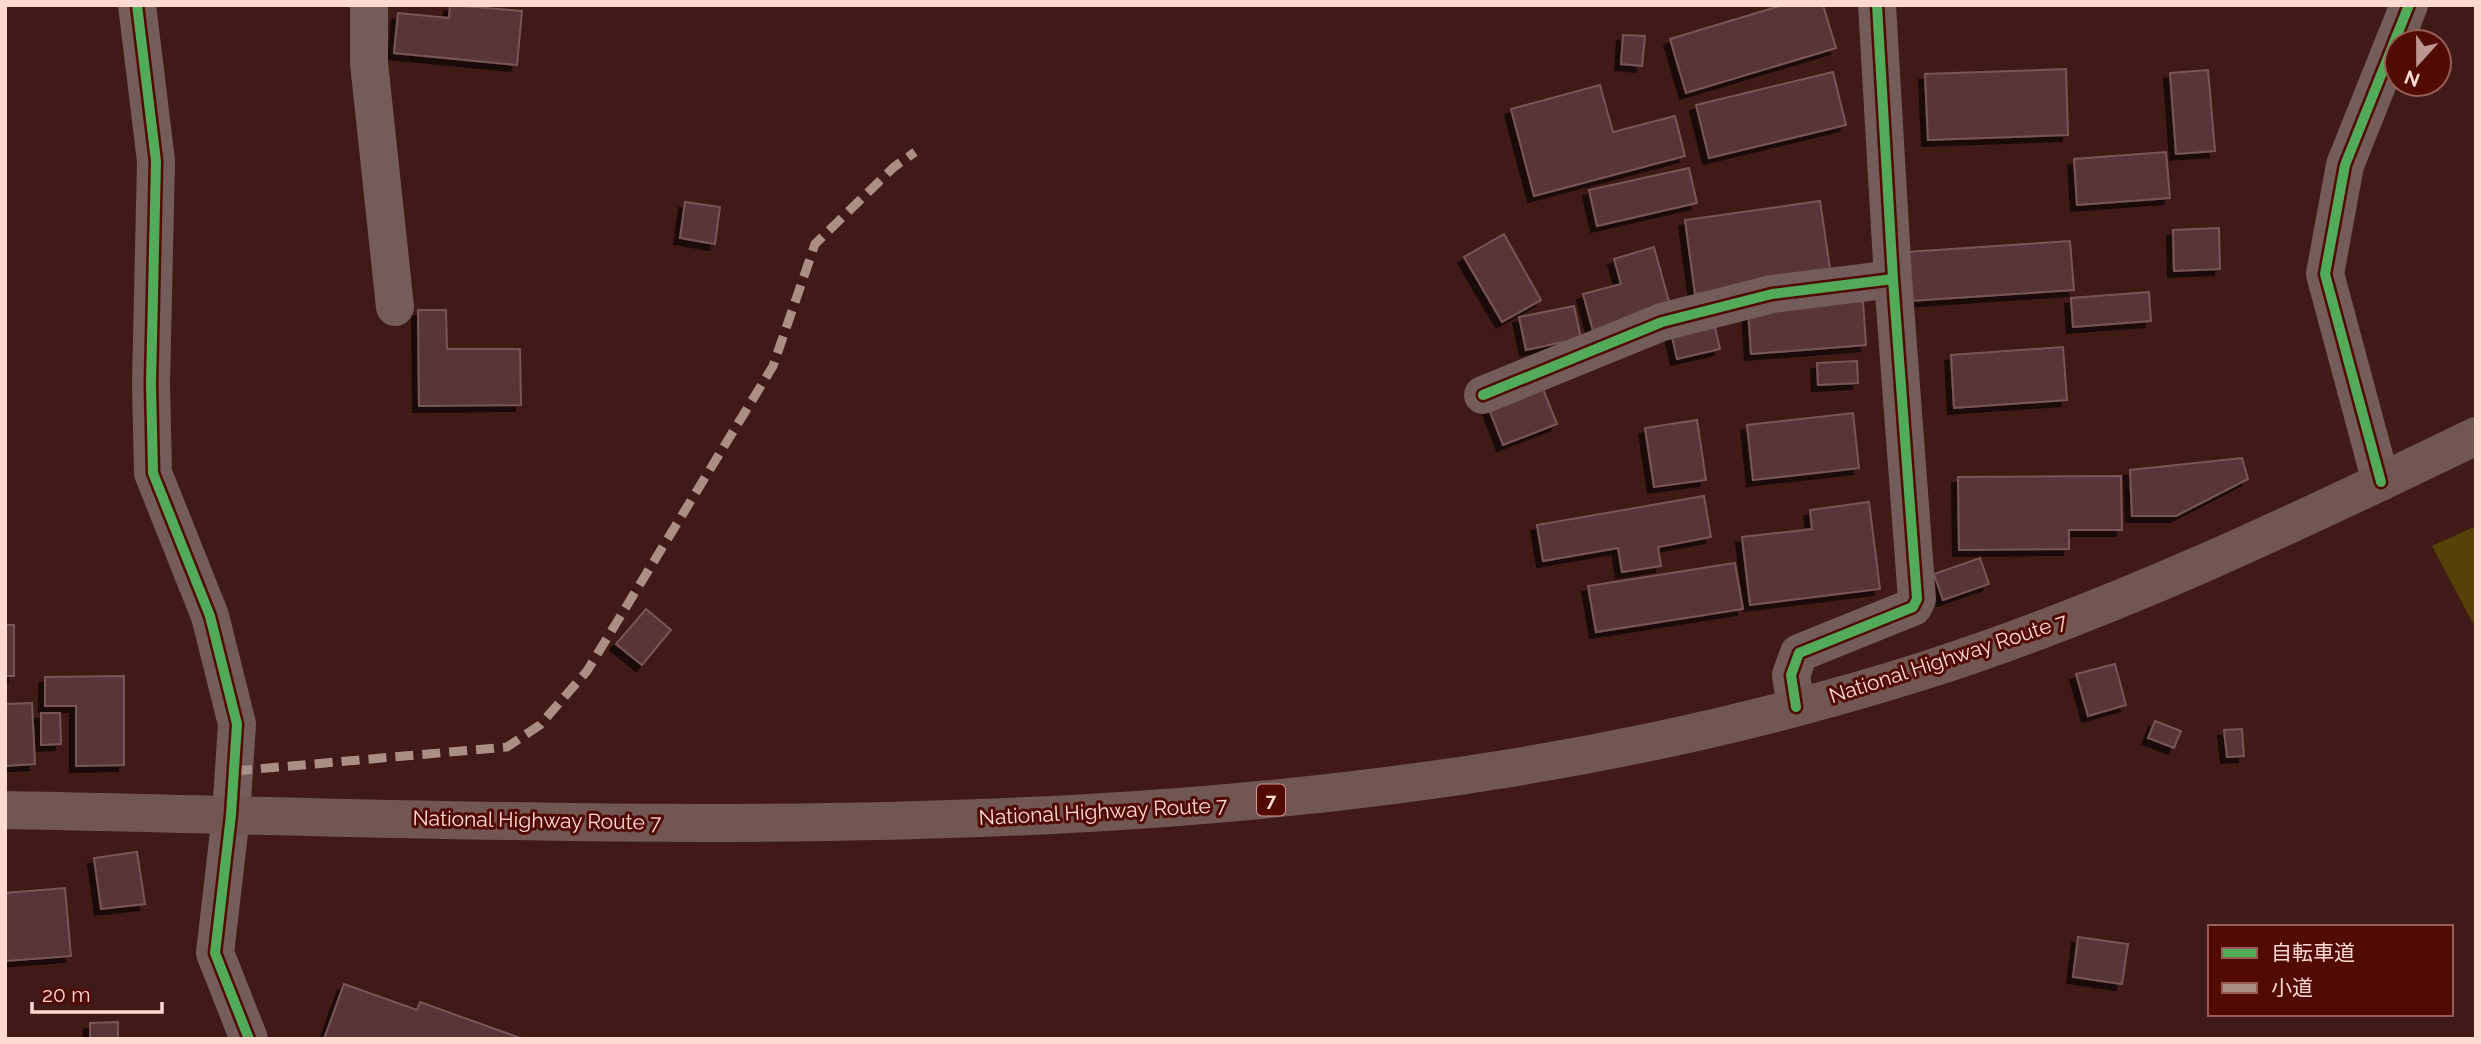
<svg xmlns="http://www.w3.org/2000/svg" width="2481" height="1044" viewBox="0 0 2481 1044" font-family="Raleway,'Noto Sans JP',sans-serif">
  <style>
    .green { fill: #564106 }
    .building { fill: #593437; stroke: #785757; stroke-width: 2; filter: url(#shadow) }
    .lines { fill: none; stroke-linecap: round; stroke-linejoin: round }
    .street { stroke: #735c59; stroke-width: 38 }
    .highway { stroke: #715652; stroke-width: 38 }
    .quiet { stroke: #ac8f84; stroke-width: 9; stroke-dasharray: 18 9; stroke-linecap: butt }
    .cycleway-casing { stroke: #520b04; stroke-width: 15 }
    .cycleway { stroke: #51ab58; stroke-width: 10 }
    .labels { text-anchor: middle; dominant-baseline: central; stroke-width: 6; stroke-linejoin: round; paint-order: stroke }
    .shield { fill: #520b04; stroke: #ca9b94; stroke-width: 2 }
    .shield-label { font-size: 19px; font-weight: bold; fill: #fdd9d2 }
    .street-label { font-size: 21px; fill: #fdd9d2; stroke: #520b04 }
  </style>
  <defs>
    <filter id="shadow"><feDropShadow dx="-6" dy="6" stdDeviation="0" flood-color="#0009"/></filter>
  </defs>
  <rect width="100%" height="100%" fill="#401a16"/>
  <path class="green" d="M 2476,526 L 2476,629 L 2432,546 Z"/>
  <path class="building" d="M 450,5 L 522,11 L 517,65 L 394,53 L 398,13 L 449,18 Z
    M 1783,5 L 1823,5 L 1836,48 L 1686,93 L 1670,39 Z
    M 1623,35 L 1645,36 L 1642,66 L 1621,64 Z
    M 2066,69 L 2068,135 L 1928,140 L 1925,74 Z
    M 2208,70 L 2215,151 L 2176,154 L 2170,73 Z
    M 1833,72 L 1846,125 L 1709,158 L 1696,105 Z
    M 1600,85 L 1613,132 L 1675,116 L 1685,156 L 1534,196 L 1511,109 Z
    M 2166,152 L 2170,198 L 2077,205 L 2074,159 Z
    M 1689,168 L 1697,203 L 1597,226 L 1589,190 Z
    M 1820,201 L 1831,275 L 1695,294 L 1685,220 Z
    M 685,202 L 720,207 L 715,244 L 680,238 Z
    M 2219,228 L 2220,269 L 2174,271 L 2173,230 Z
    M 1504,234 L 1541,300 L 1502,322 L 1464,257 Z
    M 2070,241 L 2074,290 L 1910,301 L 1907,252 Z
    M 1654,247 L 1671,309 L 1593,331 L 1583,294 L 1621,284 L 1614,259 Z
    M 2149,292 L 2151,321 L 2073,327 L 2071,298 Z
    M 1863,301 L 1866,345 L 1751,354 L 1748,310 Z
    M 1574,306 L 1581,338 L 1526,350 L 1519,317 Z
    M 418,310 L 446,310 L 447,349 L 520,349 L 521,405 L 419,406 Z
    M 1714,323 L 1720,349 L 1677,359 L 1671,332 Z
    M 2063,347 L 2067,400 L 1954,408 L 1951,355 Z
    M 1857,361 L 1858,383 L 1818,385 L 1817,363 Z
    M 1543,389 L 1557,424 L 1503,445 L 1489,409 Z
    M 1853,413 L 1859,468 L 1753,480 L 1747,425 Z
    M 1697,420 L 1706,480 L 1654,487 L 1645,428 Z
    M 2242,458 L 2248,479 L 2176,516 L 2132,516 L 2130,470 Z
    M 2121,476 L 2122,530 L 2069,530 L 2069,549 L 1959,550 L 1958,477 Z
    M 1704,496 L 1711,537 L 1658,547 L 1661,566 L 1622,572 L 1618,548 L 1543,561 L 1537,525 Z
    M 1869,502 L 1880,589 L 1750,605 L 1742,537 L 1812,529 L 1810,510 Z
    M 1980,558 L 1989,584 L 1943,600 L 1934,574 Z
    M 1735,563 L 1743,609 L 1596,632 L 1588,586 Z
    M 646,609 L 671,630 L 642,665 L 616,644 Z
    M 5,625 L 14,625 L 14,676 L 5,676 Z
    M 2115,664 L 2126,705 L 2088,716 L 2076,674 Z
    M 124,676 L 124,765 L 76,766 L 76,706 L 45,706 L 45,677 Z
    M 32,703 L 35,764 L 5,766 L 5,704 Z
    M 41,713 L 60,713 L 61,744 L 41,745 Z
    M 2155,721 L 2181,731 L 2174,748 L 2148,738 Z
    M 2242,729 L 2244,756 L 2227,757 L 2224,730 Z
    M 137,852 L 145,904 L 101,909 L 94,858 Z
    M 65,888 L 71,956 L 5,961 L 5,893 Z
    M 2078,937 L 2128,944 L 2122,984 L 2073,977 Z
    M 344,984 L 417,1010 L 420,1002 L 523,1039 L 324,1039 Z
    M 118,1022 L 118,1039 L 90,1039 L 90,1023 Z"/>
  <g class="lines">
    <path class="street" d="M 137,5 L 156,161 L 151,384 L 153,473 L 210,616 L 237,724 L 231,815 L 215,953 L 249,1039
      M 369,5 L 369,63 L 395,307
      M 1483,395 L 1662,322 L 1772,294 L 1893,279
      M 2381,482 L 2325,274 L 2345,165 L 2409,5
      M 1796,707 L 1791,675 L 1799,653 L 1913,607 L 1917,599 L 1893,279 L 1877,5"/>
    <path class="highway" d="M 5,810 C 646,822 1306,867 1926,670 C 2116,609 2296,523 2476,436"/>
    <path class="quiet" d="M 234,771 L 507,747 L 540,725 L 587,671 L 773,366 L 815,244 L 894,167 L 915,152"/>
    <g class="cycleway-casing">
      <path id="cycleway" d="M 137,5 L 156,161 L 151,384 L 153,473 L 210,616 L 237,724 L 231,815 L 215,953 L 249,1039
        M 1483,395 L 1662,322 L 1772,294 L 1893,279
        M 2381,482 L 2325,274 L 2345,165 L 2409,5
        M 1796,707 L 1791,675 L 1799,653 L 1913,607 L 1917,599 L 1893,279 L 1877,5"/>
    </g>
    <use href="#cycleway" class="cycleway"/>
  </g>
  <g class="labels">
    <rect class="shield" x="1257" y="784.5" width="28" height="31" rx="5"/>
    <g class="shield-label">
      <text x="1271" y="800">7</text>
    </g>
    <g class="street-label">
      <text transform="translate(1948 658) rotate(-18)">National Highway Route 7</text>
      <text transform="translate(1103 811) rotate(-3)">National Highway Route 7</text>
      <text transform="translate(537 820) rotate(1)">National Highway Route 7</text>
    </g>
  </g>
  <rect width="2481" height="1044" fill="none" stroke="#fdd9d2" stroke-width="14"/>
  <rect x="2208" y="925" width="245" height="91" fill="#520b04" stroke="#965d56" stroke-width="2"/>
  <rect x="2222" y="948" width="35" height="10" fill="#51ab58" stroke="#965d56" stroke-width="2"/>
  <text x="2271" y="960" font-size="21" fill="#fdd9d2">自転車道</text>
  <rect x="2222" y="983" width="35" height="10" fill="#ac8f84" stroke="#965d56" stroke-width="2"/>
  <text x="2271" y="995" font-size="21" fill="#fdd9d2">小道</text>
  <g transform="translate(2418 63) rotate(201)"><circle r="33" fill="#520b04" stroke="#965d56" stroke-width="2"/>
  <path d="M0-5L12 26L0 18L-12 26Z" fill="#bb9690"/>
  <text y="-10" font-size="19" font-weight="bold" text-anchor="middle" fill="#fdd9d2">N</text>
  </g>
  <path d="M32 1002v10h130v-10" fill="none" stroke="#fdd9d2" stroke-width="3.5"/>
  <text x="42" y="1002" font-size="21" fill="#fdd9d2" stroke="#520b04" stroke-width="5" paint-order="stroke">20 m</text>
</svg>
